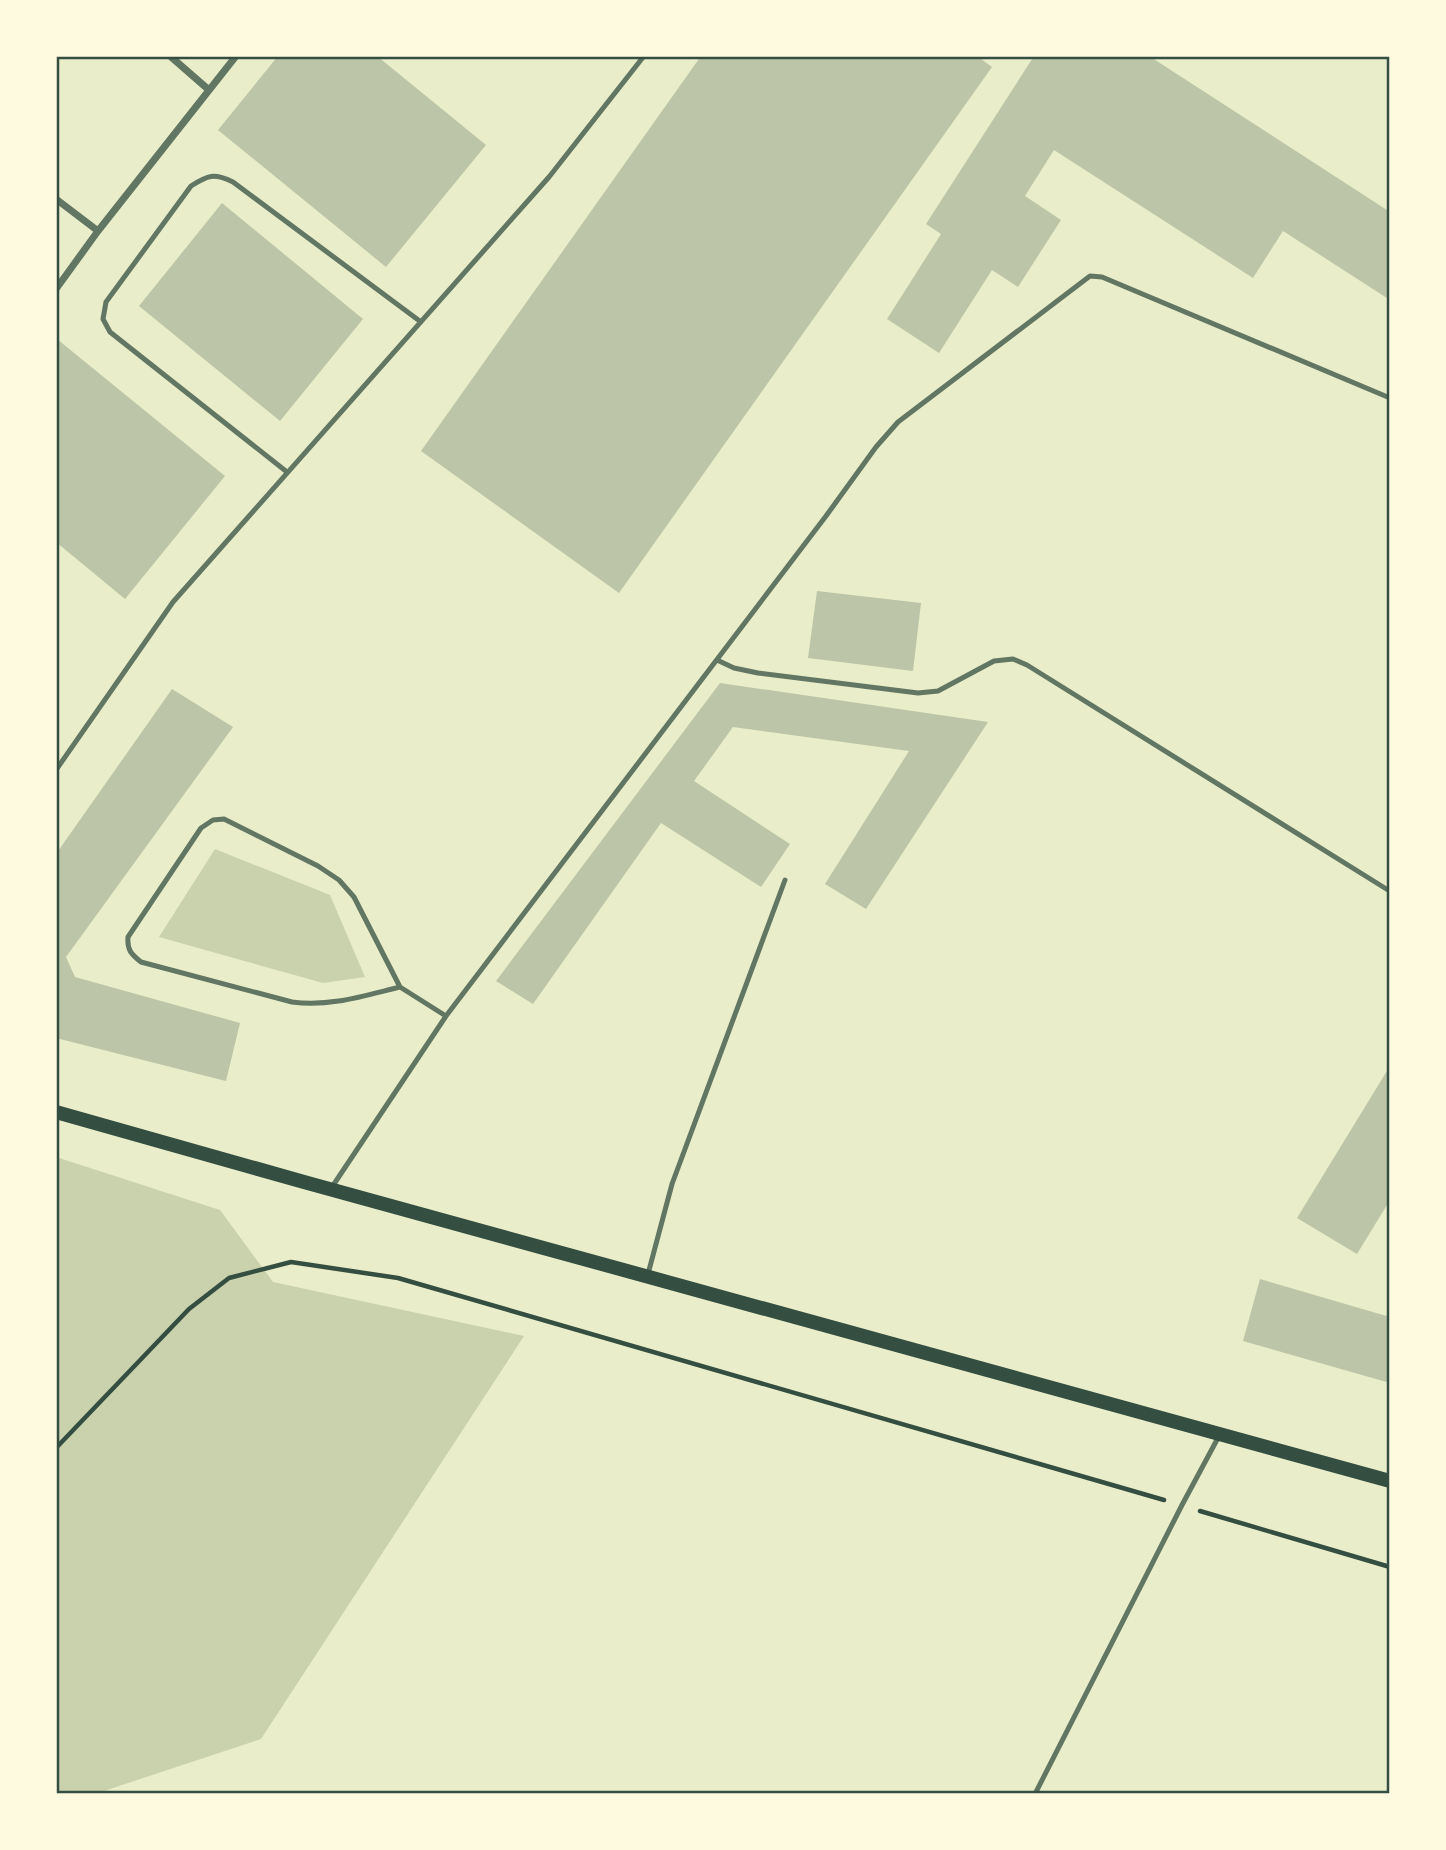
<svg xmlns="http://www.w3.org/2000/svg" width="1446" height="1850" viewBox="0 0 1446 1850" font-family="'Titillium Web',sans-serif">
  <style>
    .green { fill: #cad2ad }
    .building { fill: #bcc5a7 }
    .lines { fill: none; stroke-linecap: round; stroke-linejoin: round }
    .path { stroke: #344e41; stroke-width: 4.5 }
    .service { stroke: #617663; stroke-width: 5 }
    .minor { stroke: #617663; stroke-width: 7 }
    .secondary { stroke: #344e41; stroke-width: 14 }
    .neatline { fill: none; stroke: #344e41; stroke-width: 2.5 }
  </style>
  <rect width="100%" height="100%" fill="#e9edc9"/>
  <path class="green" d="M 215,849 L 330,895 L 365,977 L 323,983 L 159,937 Z
    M 56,1157 L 220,1210 L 273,1282 L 524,1336 L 261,1739 L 95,1794 L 56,1794 Z"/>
  <path class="building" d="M 278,56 L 377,56 L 486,145 L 386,267 L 218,130 Z
    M 701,56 L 977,56 L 992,67 L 619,593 L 421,451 Z
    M 1034,56 L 1149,56 L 1390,212 L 1390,300 L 1283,231 L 1253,278 L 1054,150 L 1025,196 L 1061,220 L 1018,287 L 992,270 L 939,353 L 887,319 L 941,234 L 926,224 Z
    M 222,203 L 363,319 L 280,421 L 139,306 Z
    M 57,339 L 225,476 L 125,599 L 56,542 Z
    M 817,591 L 921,603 L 913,671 L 808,658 Z
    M 720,683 L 988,722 L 866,909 L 825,884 L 909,751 L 733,727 L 694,781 L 790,844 L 761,887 L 661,823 L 533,1004 L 496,981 Z
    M 172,689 L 233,727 L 66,957 L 75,977 L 240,1023 L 226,1081 L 56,1038 L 56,854 Z
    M 1390,1066 L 1390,1200 L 1357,1254 L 1297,1218 Z
    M 1260,1279 L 1390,1317 L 1390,1383 L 1243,1341 Z"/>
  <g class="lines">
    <path class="path" d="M 56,1448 L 189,1309 L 229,1278 L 291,1262 L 398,1278 L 1164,1500
      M 1200,1511 L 1390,1567"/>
    <path class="service" d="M 287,472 L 110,332 L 103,319 L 106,302 L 191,186 C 208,175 214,173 233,182 L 421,322
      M 717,660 L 734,668 L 758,673 L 918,693 L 938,691 L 994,661 L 1013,659 L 1027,665 L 1388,890
      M 56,770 L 173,602 L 549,177 L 644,56
      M 400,987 C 363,996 330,1007 292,1002 L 141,962 C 131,954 127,950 128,937 L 201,828 L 213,820 L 224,819 L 318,866 L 339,880 L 354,897 L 400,987 L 446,1016
      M 332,1187 L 446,1016 L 826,516 L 876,447 L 898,422 L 1090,276 L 1102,277 L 1390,398
      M 648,1274 L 672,1184 L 785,880
      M 1035,1794 L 1182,1505 L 1219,1436"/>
    <path class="minor" d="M 170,56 L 209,90
      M 56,199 L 98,231
      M 56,289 L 98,231 L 236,56"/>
    <path class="secondary" d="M 56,1112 L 304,1182 L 1390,1481"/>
  </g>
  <rect width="1446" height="1850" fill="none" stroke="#fefae0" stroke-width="116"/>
  <rect x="58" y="58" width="1330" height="1734" class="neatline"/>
</svg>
